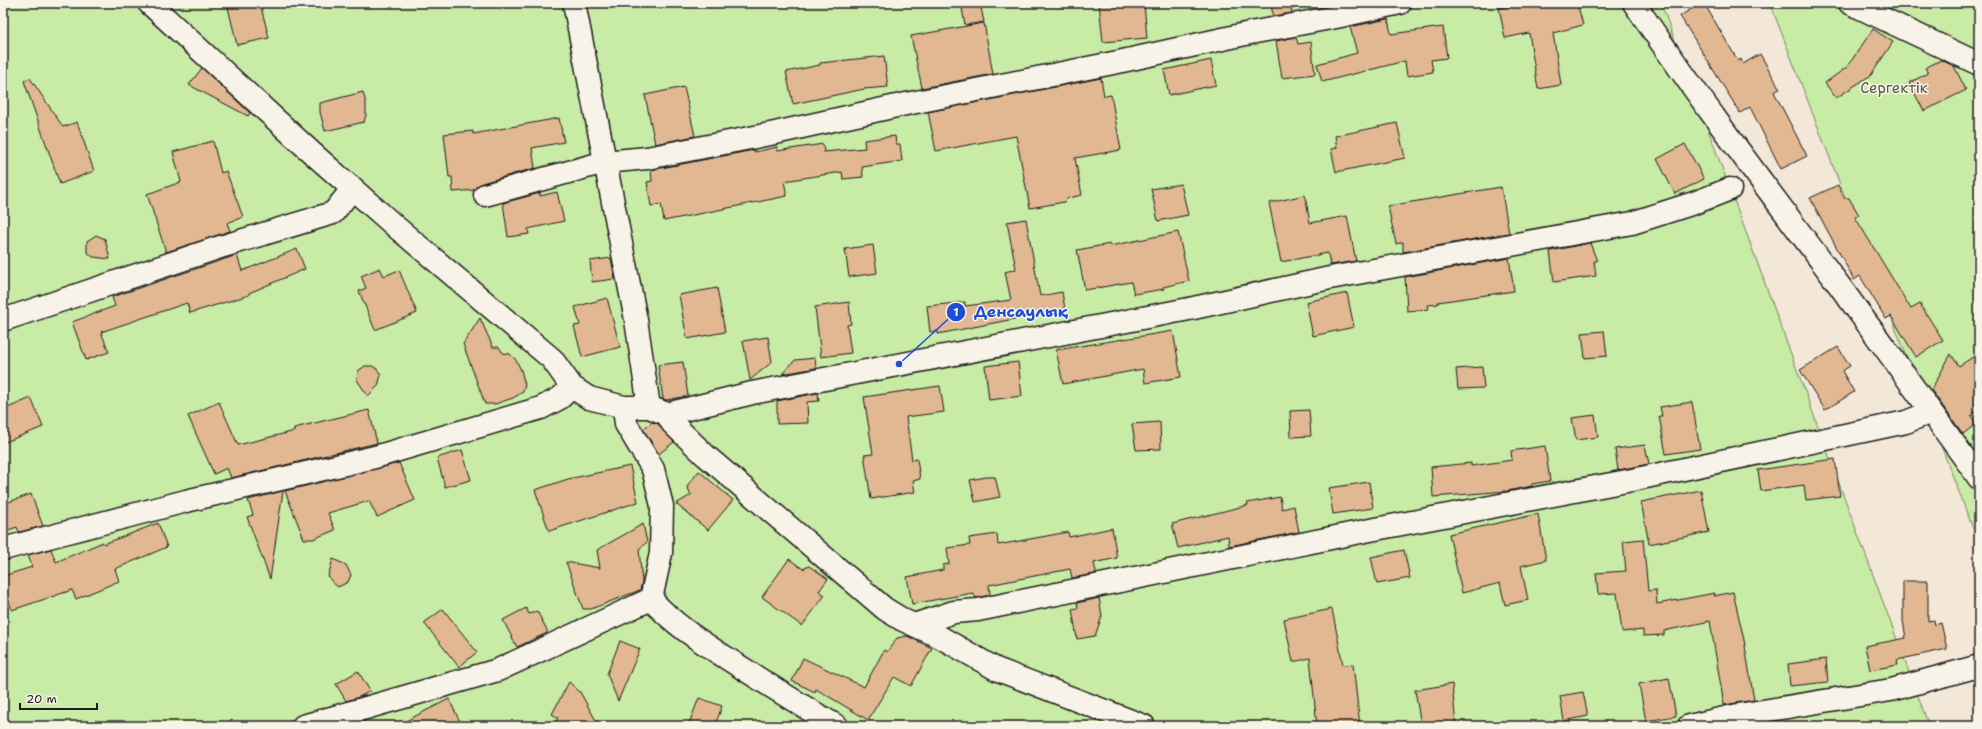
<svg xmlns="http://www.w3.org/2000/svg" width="1982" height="729" viewBox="0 0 1982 729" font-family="'Shantell Sans',sans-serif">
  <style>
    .green { fill: #c8eba5; stroke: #728460 }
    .building { fill: #e1b892; stroke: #1c1c1c }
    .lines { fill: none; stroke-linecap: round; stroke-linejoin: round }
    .minor-casing { stroke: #1c1c1c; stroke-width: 25 }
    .minor { stroke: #f7f3e8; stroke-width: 22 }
    .labels { text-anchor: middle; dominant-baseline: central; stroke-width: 3; stroke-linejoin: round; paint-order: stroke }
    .park-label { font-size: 15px; fill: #505a45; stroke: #f7f3e8 }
    .leader { fill: none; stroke: #1d4ed8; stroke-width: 1.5 }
    .callout-dot { fill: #1d4ed8; stroke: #f7f3e8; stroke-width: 1.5 }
    .mark-label { font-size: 12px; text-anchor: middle; font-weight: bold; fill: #fff }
    .callout-label { font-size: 16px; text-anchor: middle; font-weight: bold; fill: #1d4ed8; stroke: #f7f3e8; stroke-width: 3; stroke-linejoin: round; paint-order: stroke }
  </style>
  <rect width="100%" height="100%" fill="#f3e7d7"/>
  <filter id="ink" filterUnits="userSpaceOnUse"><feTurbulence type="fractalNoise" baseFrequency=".025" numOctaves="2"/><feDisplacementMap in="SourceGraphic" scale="8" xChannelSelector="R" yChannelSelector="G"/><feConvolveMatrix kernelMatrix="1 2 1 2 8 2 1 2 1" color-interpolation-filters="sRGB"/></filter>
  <g filter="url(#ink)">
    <path class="green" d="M 3,3 L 1661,3 L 1929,726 L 3,726 Z
      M 1770,3 L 1979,3 L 1979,544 Z"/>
    <path class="building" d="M 227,3 L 260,3 L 269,38 L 237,45 Z
      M 961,3 L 980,3 L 984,22 L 965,25 Z
      M 1099,3 L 1144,3 L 1147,38 L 1103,42 Z
      M 1271,3 L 1290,3 L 1292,13 L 1273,16 Z
      M 1524,3 L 1577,3 L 1583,25 L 1553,33 L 1561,85 L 1538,89 L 1529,33 L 1505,38 L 1499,8 Z
      M 1701,3 L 1704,3 L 1738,61 L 1741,59 L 1743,64 L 1760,54 L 1780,89 L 1774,92 L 1807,156 L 1781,169 L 1750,107 L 1740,113 L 1680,16 Z
      M 1388,19 L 1391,34 L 1443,27 L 1447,58 L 1431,60 L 1433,72 L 1407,76 L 1405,61 L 1322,82 L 1317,64 L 1357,53 L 1350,27 Z
      M 984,23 L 993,74 L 922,88 L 911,36 Z
      M 1873,29 L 1893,42 L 1871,75 L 1836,98 L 1825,83 L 1847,67 Z
      M 1296,37 L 1298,44 L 1311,42 L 1315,74 L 1282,78 L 1276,41 Z
      M 884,56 L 888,87 L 864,89 L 793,104 L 786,72 L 820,65 L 820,63 Z
      M 1211,60 L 1216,85 L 1169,95 L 1164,70 Z
      M 1941,60 L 1954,66 L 1966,90 L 1924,111 L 1909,83 L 1928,73 L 1925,68 Z
      M 202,68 L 250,113 L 248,116 L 189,85 Z
      M 30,78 L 63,127 L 77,122 L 94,171 L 60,184 L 24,81 Z
      M 1101,78 L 1104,96 L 1111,95 L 1121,150 L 1075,158 L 1082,195 L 1068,198 L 1064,202 L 1030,208 L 1016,136 L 936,151 L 928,112 Z
      M 684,87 L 695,136 L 655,144 L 645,95 Z
      M 363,92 L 366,104 L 366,115 L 364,122 L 325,131 L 320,112 L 320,103 Z
      M 559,118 L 564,142 L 532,148 L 535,168 L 482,183 L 474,190 L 453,192 L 452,177 L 449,177 L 444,134 L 473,131 L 473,134 Z
      M 1397,123 L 1405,158 L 1336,172 L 1331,149 L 1337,148 L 1335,136 Z
      M 895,136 L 896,144 L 900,144 L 902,161 L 862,167 L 863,177 L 843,179 L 842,172 L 784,181 L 787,196 L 664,221 L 661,204 L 651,206 L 647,182 L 652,181 L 651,170 L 754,150 L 755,152 L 777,147 L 777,151 L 823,144 L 824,152 L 865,148 L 864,140 Z
      M 213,141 L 221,173 L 226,171 L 243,217 L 227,223 L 230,231 L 166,252 L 147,194 L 181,182 L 173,152 Z
      M 1685,144 L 1704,179 L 1675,194 L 1657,159 Z
      M 1181,184 L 1188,215 L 1158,221 L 1151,189 Z
      M 1838,185 L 1844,198 L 1849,198 L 1859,215 L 1855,217 L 1911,309 L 1920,304 L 1943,340 L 1916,357 L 1891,316 L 1886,319 L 1860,276 L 1854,280 L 1810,198 Z
      M 1501,187 L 1509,233 L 1403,252 L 1403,242 L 1396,244 L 1388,206 Z
      M 557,192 L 564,221 L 528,229 L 529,234 L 508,237 L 503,203 L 540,193 L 540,196 Z
      M 1305,195 L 1310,223 L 1347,216 L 1356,261 L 1330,265 L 1328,253 L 1281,262 L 1269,203 Z
      M 1026,219 L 1040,296 L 1062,292 L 1065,309 L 938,334 L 938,331 L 930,332 L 927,306 L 965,302 L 965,306 L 1011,300 L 1005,272 L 1016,269 L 1007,222 Z
      M 1178,232 L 1189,281 L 1163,287 L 1164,289 L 1134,294 L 1131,282 L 1085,290 L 1077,250 L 1110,244 L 1110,246 Z
      M 96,235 L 105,239 L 110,259 L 93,257 L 87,252 L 87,241 Z
      M 1590,243 L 1597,261 L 1594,261 L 1596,276 L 1554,282 L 1550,251 Z
      M 873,245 L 877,273 L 849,277 L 845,249 Z
      M 297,249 L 305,269 L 249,293 L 249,295 L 190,313 L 187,303 L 101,332 L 109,352 L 86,360 L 72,322 L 115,306 L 112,297 L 237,255 L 242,271 Z
      M 611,258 L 615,279 L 592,282 L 590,261 Z
      M 1509,258 L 1514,291 L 1438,302 L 1438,304 L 1428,305 L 1429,309 L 1407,311 L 1405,277 Z
      M 380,268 L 384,276 L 399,270 L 417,313 L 375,330 L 359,291 L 366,288 L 361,276 Z
      M 717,288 L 725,332 L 687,339 L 679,295 Z
      M 1347,293 L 1354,327 L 1313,336 L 1306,302 Z
      M 607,298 L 620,347 L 582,357 L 574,326 L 580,325 L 575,307 Z
      M 849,302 L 851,324 L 847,325 L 851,353 L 821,357 L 815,307 Z
      M 480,318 L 493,347 L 499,347 L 503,353 L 510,354 L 516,360 L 521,370 L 525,385 L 523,392 L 513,398 L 495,404 L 485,404 L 463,344 Z
      M 1173,331 L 1181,377 L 1145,383 L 1143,369 L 1063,384 L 1056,350 Z
      M 1604,331 L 1607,356 L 1585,358 L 1582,333 Z
      M 768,337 L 772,362 L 750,380 L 743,341 Z
      M 1838,347 L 1850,366 L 1842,371 L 1854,392 L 1825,410 L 1800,370 Z
      M 1979,353 L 1979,410 L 1971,416 L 1976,424 L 1963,434 L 1931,390 L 1951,354 L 1959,366 Z
      M 815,358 L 816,368 L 782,374 L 795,360 Z
      M 683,362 L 688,396 L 666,400 L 663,399 L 658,365 Z
      M 1018,362 L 1022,396 L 989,400 L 985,366 Z
      M 365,366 L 372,366 L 377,369 L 381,375 L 378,386 L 368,396 L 357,380 L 358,371 Z
      M 1482,367 L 1484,388 L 1458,389 L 1456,369 Z
      M 940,386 L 944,412 L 906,417 L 912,460 L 917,459 L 920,479 L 913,481 L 915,492 L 871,499 L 864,455 L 873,454 L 864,397 Z
      M 818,393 L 819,401 L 807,402 L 808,423 L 777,424 L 777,401 Z
      M 31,398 L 43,427 L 3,443 L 3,410 Z
      M 219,402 L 238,445 L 295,431 L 294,428 L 369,410 L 377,443 L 231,478 L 227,468 L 214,474 L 188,416 Z
      M 1692,402 L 1700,449 L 1666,454 L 1659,416 L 1662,416 L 1660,407 Z
      M 1309,410 L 1311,436 L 1291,437 L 1290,411 Z
      M 1595,415 L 1598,437 L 1576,440 L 1572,418 Z
      M 652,422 L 658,424 L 674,442 L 659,454 L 643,429 Z
      M 1160,422 L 1161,449 L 1136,450 L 1132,424 Z
      M 1645,445 L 1649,464 L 1618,470 L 1615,449 Z
      M 1545,446 L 1550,481 L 1532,484 L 1532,486 L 1507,491 L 1433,497 L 1431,467 L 1471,463 L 1471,466 L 1512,460 L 1511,451 Z
      M 462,450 L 471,480 L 445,487 L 437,458 Z
      M 1835,459 L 1840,496 L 1806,500 L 1804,485 L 1761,491 L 1758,470 Z
      M 399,463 L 415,500 L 377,517 L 369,501 L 328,513 L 335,530 L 313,539 L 304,539 L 285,491 Z
      M 630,466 L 638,502 L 549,531 L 535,490 L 568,479 Z
      M 699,471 L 733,500 L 708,530 L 676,504 L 691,495 L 687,486 Z
      M 986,477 L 995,477 L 1000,497 L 975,502 L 970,480 Z
      M 1369,482 L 1373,508 L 1333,514 L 1329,488 Z
      M 1701,490 L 1709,532 L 1649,544 L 1641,502 Z
      M 283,491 L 270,579 L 247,517 L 253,515 L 248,500 Z
      M 31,494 L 43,526 L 19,532 L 17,527 L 3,532 L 3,504 Z
      M 1280,497 L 1282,509 L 1294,506 L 1299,532 L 1229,546 L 1228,536 L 1178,548 L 1172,524 L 1248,505 L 1247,503 Z
      M 1538,514 L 1546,560 L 1521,566 L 1528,600 L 1505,605 L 1500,583 L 1462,593 L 1449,534 Z
      M 158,523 L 167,547 L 115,569 L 119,581 L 76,599 L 72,590 L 12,610 L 3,583 L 3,576 L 32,567 L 28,555 L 51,549 L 56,562 L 103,542 L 104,544 Z
      M 643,524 L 647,542 L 639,549 L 642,582 L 640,590 L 591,609 L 583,609 L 566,562 L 600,568 L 597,550 Z
      M 1112,528 L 1117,558 L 1094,563 L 1096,572 L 1094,574 L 1072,578 L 1070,569 L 989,585 L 990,595 L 976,598 L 973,593 L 912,604 L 907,577 L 943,570 L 943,565 L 949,564 L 947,548 L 970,545 L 969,538 L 997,534 L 998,545 L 1068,532 L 1069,537 Z
      M 1643,539 L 1648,591 L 1656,590 L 1657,604 L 1715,593 L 1714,596 L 1733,592 L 1744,640 L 1754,700 L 1724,705 L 1710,621 L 1664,631 L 1664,635 L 1643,636 L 1643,630 L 1622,632 L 1617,593 L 1598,594 L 1596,573 L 1626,571 L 1623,541 Z
      M 1404,550 L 1410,578 L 1377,584 L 1371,557 Z
      M 333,559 L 346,565 L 351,575 L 348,582 L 338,587 L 332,582 L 328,576 Z
      M 789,559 L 803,569 L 809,566 L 828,579 L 819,591 L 825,595 L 802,626 L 762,597 Z
      M 1903,581 L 1928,581 L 1928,621 L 1934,620 L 1935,625 L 1941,623 L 1947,649 L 1897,660 L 1898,665 L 1870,670 L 1865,646 L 1906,638 L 1903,621 Z
      M 1099,598 L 1102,616 L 1095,636 L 1077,639 L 1072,609 L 1078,608 L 1077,603 Z
      M 526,608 L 529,614 L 537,611 L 547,630 L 547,633 L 517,647 L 503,620 Z
      M 443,609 L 477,652 L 459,667 L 424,623 Z
      M 1332,609 L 1343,665 L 1353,664 L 1360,726 L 1317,726 L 1310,658 L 1293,662 L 1284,619 Z
      M 907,636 L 932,648 L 911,686 L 894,677 L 868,720 L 816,689 L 815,692 L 792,681 L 803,658 L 864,687 L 884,650 L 887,652 L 897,638 Z
      M 620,641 L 640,649 L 618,701 L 607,674 Z
      M 1826,659 L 1828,682 L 1790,686 L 1788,664 Z
      M 358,671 L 370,691 L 359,697 L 346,701 L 336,684 Z
      M 1669,678 L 1676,716 L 1646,721 L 1639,684 Z
      M 569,682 L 580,692 L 599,726 L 553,726 L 558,718 L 552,714 Z
      M 1452,684 L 1456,726 L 1421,726 L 1415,690 Z
      M 1583,692 L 1588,716 L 1564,721 L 1560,696 Z
      M 699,698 L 722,706 L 715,726 L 688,726 Z
      M 449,699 L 462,726 L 396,726 Z"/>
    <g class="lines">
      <g class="minor-casing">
        <path id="minor" d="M 149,3 L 311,152 L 396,227 L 552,359 L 572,387 L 589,398 L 624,407 L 649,407
          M 574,3 L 636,320 L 649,407 L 667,414 L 672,423 L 705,455 L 885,609 L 903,620 L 940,637 L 996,669 L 1144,726
          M 1634,3 C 1699,99 1769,191 1839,285 C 1886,349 1933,414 1979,478
          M 1850,3 L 1979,64
          M 485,195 L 605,162 L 647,158 L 775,133 L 901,105 L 1118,62 L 1250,33 L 1336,17 L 1400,3
          M 3,320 L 217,248 L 333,213 L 353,188
          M 624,407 L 626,424 L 653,469 L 662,506 L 661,553 L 651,599 C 673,624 700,641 728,659 C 764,682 800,705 837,726
          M 667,414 L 752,393 L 1189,309 L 1330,278 L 1632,223 L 1694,203 L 1730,189
          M 3,549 L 186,501 L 375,457 L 541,408 L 560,398 L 572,387
          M 914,625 L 954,612 L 978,610 L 1365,531 L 1632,480 L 1906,422 L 1931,412
          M 303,726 L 498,670 L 651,599
          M 1689,726 L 1738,715 L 1891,690 L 1979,666"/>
      </g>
      <use href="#minor" class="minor"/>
    </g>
  </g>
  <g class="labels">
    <g class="park-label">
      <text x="1894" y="88">Сергектік</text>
    </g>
  </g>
  <path class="leader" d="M899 364L956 312"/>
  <g class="callout-dot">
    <circle cx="899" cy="364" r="4"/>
    <circle cx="956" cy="312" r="10"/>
  </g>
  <g class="mark-label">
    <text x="956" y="316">1</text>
  </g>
  <g class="callout-label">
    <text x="1021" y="317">Денсаулық</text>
  </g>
  <rect width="1982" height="729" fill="none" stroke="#f7f3e8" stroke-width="16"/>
  <rect x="8" y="8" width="1966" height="713" fill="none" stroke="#1c1c1c" stroke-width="1.5" filter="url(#ink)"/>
  <path d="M20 703v6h77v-6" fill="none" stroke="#1c1c1c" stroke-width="2"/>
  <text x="26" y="703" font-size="12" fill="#1c1c1c" stroke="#f7f3e8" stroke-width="3" paint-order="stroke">20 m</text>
</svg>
